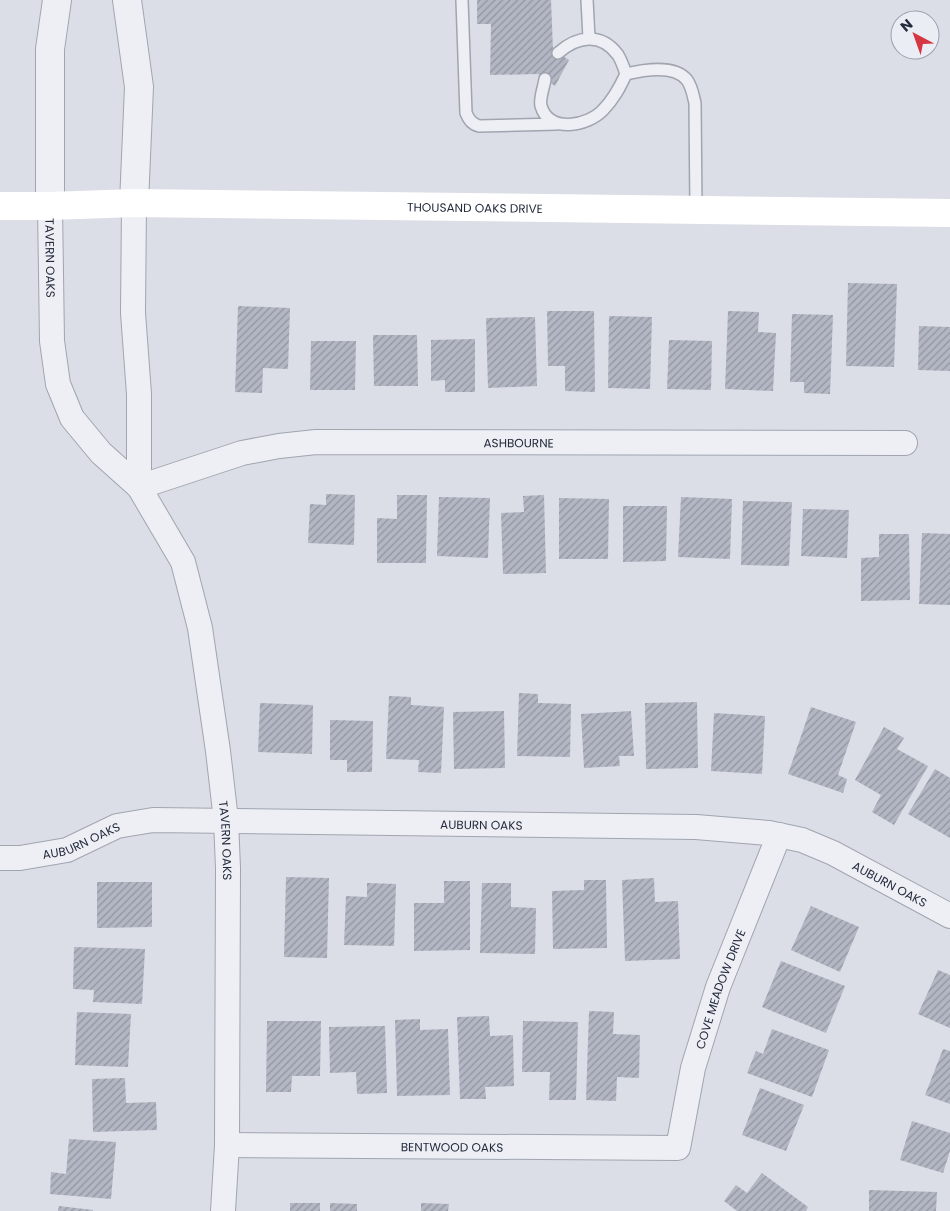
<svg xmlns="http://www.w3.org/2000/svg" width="950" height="1211" viewBox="0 0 950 1211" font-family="Poppins,sans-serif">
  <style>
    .building { fill: url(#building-hatch) }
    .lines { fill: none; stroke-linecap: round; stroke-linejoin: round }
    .service-casing { stroke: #a0a5b0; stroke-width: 14 }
    .minor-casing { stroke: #a0a5b0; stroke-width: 26 }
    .tertiary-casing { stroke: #a0a5b0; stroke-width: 30 }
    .service { stroke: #edeff5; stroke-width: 11 }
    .minor { stroke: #edeff5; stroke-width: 24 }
    .tertiary { stroke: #edeff5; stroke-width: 28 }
    .secondary { stroke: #fff; stroke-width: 28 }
    .labels { text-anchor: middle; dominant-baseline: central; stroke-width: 4; stroke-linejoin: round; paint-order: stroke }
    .street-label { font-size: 12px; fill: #242b3d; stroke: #eaedf4 }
  </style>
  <defs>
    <pattern id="building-hatch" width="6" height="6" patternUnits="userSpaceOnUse" patternTransform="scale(1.25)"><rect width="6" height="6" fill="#b2b7c3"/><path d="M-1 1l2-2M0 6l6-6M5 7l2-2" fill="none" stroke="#9195a0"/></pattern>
  </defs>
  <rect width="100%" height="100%" fill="#dbdee6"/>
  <path class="building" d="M 477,0 L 551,0 L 553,50 L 569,60 L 555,86 L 538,74 L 490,75 L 491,24 L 477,24 Z
    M 848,283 L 897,284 L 894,367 L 846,366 Z
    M 238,306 L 290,308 L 288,369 L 263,368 L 262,393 L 235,392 Z
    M 547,311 L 594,311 L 595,392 L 565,391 L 565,366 L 548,366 Z
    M 728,311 L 759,312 L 758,332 L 776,333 L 773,391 L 725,389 Z
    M 792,314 L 833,315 L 830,394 L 804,393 L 804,382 L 790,382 Z
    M 609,316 L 652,317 L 650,389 L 608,388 Z
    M 535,317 L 537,386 L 488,388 L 486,318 Z
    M 919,326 L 950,327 L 950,371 L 918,370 Z
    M 373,335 L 417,335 L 418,386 L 374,386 Z
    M 475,339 L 475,392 L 445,392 L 445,380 L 431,381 L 431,340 Z
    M 669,340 L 712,341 L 711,390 L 667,389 Z
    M 311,341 L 356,341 L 355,390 L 310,390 Z
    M 326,494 L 355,495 L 354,545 L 308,543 L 310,504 L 326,505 Z
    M 397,495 L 427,495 L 426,563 L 377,563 L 377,518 L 397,519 Z
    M 544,495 L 546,573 L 503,574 L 501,513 L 524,512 L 523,496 Z
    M 439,497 L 490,498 L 488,558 L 437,556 Z
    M 681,497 L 732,499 L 730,559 L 678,557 Z
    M 559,498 L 609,499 L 608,559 L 559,559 Z
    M 743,501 L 792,502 L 789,566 L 741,565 Z
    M 623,506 L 667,506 L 666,561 L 623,562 Z
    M 803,509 L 849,510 L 847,558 L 801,556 Z
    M 922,533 L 950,534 L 950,605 L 919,604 Z
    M 879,534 L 909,534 L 910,600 L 861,601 L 861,558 L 879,557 Z
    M 519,693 L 538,694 L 538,703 L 571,704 L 570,757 L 517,756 Z
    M 389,696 L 411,697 L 411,705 L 444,707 L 441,773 L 418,772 L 419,760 L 386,759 Z
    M 697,702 L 698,768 L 646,769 L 645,703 Z
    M 260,703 L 313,705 L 312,754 L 258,752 Z
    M 811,707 L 856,722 L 838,775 L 847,779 L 843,793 L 788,774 Z
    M 504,711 L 505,768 L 454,769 L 453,712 Z
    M 631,711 L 634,756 L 619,756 L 620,766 L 584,768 L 581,714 Z
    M 714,713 L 765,716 L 762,774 L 711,771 Z
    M 330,720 L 373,721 L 372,772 L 347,772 L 347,760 L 330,760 Z
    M 884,727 L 904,738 L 897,749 L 928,766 L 894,825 L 872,812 L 881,795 L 855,780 Z
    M 935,769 L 950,778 L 950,838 L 908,814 Z
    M 286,877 L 329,878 L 327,958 L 284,957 Z
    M 654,878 L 655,902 L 678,901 L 680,959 L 625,961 L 622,880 Z
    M 584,880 L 606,880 L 607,948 L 553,949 L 552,891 L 584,890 Z
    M 444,881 L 470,881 L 470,950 L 414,951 L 414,903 L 444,903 Z
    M 97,882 L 152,882 L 152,927 L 97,928 Z
    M 367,883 L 396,884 L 394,946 L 344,945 L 346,896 L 367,897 Z
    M 482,883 L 511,883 L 511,907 L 536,908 L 535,954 L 480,953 Z
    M 811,906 L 859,927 L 840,972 L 791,950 Z
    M 74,947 L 145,949 L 142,1004 L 93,1002 L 94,990 L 73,989 Z
    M 781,961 L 845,986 L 826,1033 L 762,1007 Z
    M 938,970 L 950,975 L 950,1028 L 918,1014 Z
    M 589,1011 L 614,1012 L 613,1034 L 640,1035 L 639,1078 L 617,1077 L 616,1101 L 586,1100 Z
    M 77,1012 L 131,1014 L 128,1067 L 75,1065 Z
    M 489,1016 L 490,1036 L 513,1035 L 514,1086 L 485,1087 L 486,1099 L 460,1099 L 457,1017 Z
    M 420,1019 L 420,1030 L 448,1029 L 450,1095 L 397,1096 L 395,1020 Z
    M 267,1021 L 321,1021 L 320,1076 L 292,1076 L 291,1092 L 266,1092 Z
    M 523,1021 L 578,1022 L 576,1100 L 549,1100 L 550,1072 L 522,1072 Z
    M 385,1026 L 387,1093 L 357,1094 L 356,1072 L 330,1073 L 329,1027 Z
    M 772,1029 L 829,1050 L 812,1097 L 747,1073 L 756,1051 L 763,1054 Z
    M 943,1049 L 950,1051 L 950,1104 L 925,1095 Z
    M 125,1078 L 126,1103 L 156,1102 L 157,1130 L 93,1132 L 92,1079 Z
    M 760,1088 L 804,1105 L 786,1151 L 742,1135 Z
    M 912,1121 L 950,1133 L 950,1151 L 943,1173 L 900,1160 Z
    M 69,1139 L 116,1142 L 111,1199 L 50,1194 L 51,1172 L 66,1174 Z
    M 762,1173 L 808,1207 L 806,1211 L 737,1211 L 724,1201 L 736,1185 L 747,1193 Z
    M 869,1190 L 937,1192 L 936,1211 L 869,1211 Z
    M 290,1203 L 320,1203 L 320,1211 L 290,1211 Z
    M 330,1203 L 357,1204 L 357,1211 L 330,1211 Z
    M 421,1203 L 449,1204 L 448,1211 L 421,1211 Z
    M 59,1206 L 93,1210 L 93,1211 L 58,1211 Z"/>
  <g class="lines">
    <g class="service-casing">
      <path id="service" d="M 462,0 L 466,113 C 469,120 472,124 479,126 L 557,124
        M 587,0 L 589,38
        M 626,74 C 643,70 674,64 687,80 C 692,87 693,95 695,103 L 696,210
        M 545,79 C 544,87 539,99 541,106 C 549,134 588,126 603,110 C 614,99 620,87 626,74 C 624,68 621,60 618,55 C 601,32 577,36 558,53"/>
    </g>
    <g class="minor-casing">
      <g id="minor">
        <path d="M 134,203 L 133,313 L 139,394 L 139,487"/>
        <path id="s1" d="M 50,206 L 52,341 L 58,384 L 72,418 L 101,453 L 139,487 L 183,562 L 200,628 L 218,751 L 226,820 L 228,868 L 227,1145 L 223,1211"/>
        <path id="s2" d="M 139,487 L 242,453 L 279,446 L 316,442 L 905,443"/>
        <path id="s3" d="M 0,858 L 20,858 L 67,850 L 117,826 L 153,820 L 696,827 L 769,833 L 802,840 L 833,853 L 950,916"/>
        <path id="s4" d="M 227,1145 L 678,1148 L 693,1068 L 718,987 L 779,835"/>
      </g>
    </g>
    <g class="tertiary-casing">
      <path id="tertiary" d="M 127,0 L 139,87 L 134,203
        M 50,206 L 50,49 L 57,0"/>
    </g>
    <use href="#service" class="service"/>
    <use href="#minor" class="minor"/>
    <use href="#tertiary" class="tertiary"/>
    <path class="secondary" id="s5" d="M 0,206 L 50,206 L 134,203 L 950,213"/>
  </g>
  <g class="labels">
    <g class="street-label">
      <text stroke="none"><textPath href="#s5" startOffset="475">THOUSAND OAKS DRIVE</textPath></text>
      <text stroke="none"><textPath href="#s1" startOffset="52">TAVERN OAKS</textPath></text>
      <text stroke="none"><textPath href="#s2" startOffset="386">ASHBOURNE</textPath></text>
      <text stroke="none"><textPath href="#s3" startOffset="488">AUBURN OAKS</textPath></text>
      <text stroke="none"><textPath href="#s3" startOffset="84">AUBURN OAKS</textPath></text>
      <text stroke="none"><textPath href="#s1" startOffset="681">TAVERN OAKS</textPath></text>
      <text stroke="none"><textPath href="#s3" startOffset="908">AUBURN OAKS</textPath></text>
      <text stroke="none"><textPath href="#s4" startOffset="616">COVE MEADOW DRIVE</textPath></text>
      <text stroke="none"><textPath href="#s4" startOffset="225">BENTWOOD OAKS</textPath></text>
    </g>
  </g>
  <g transform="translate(915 35) rotate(319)"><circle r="24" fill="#eaedf4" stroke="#9b9fab"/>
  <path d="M0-4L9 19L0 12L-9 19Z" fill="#d63542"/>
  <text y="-8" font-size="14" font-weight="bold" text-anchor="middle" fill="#242b3d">N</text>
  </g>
</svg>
